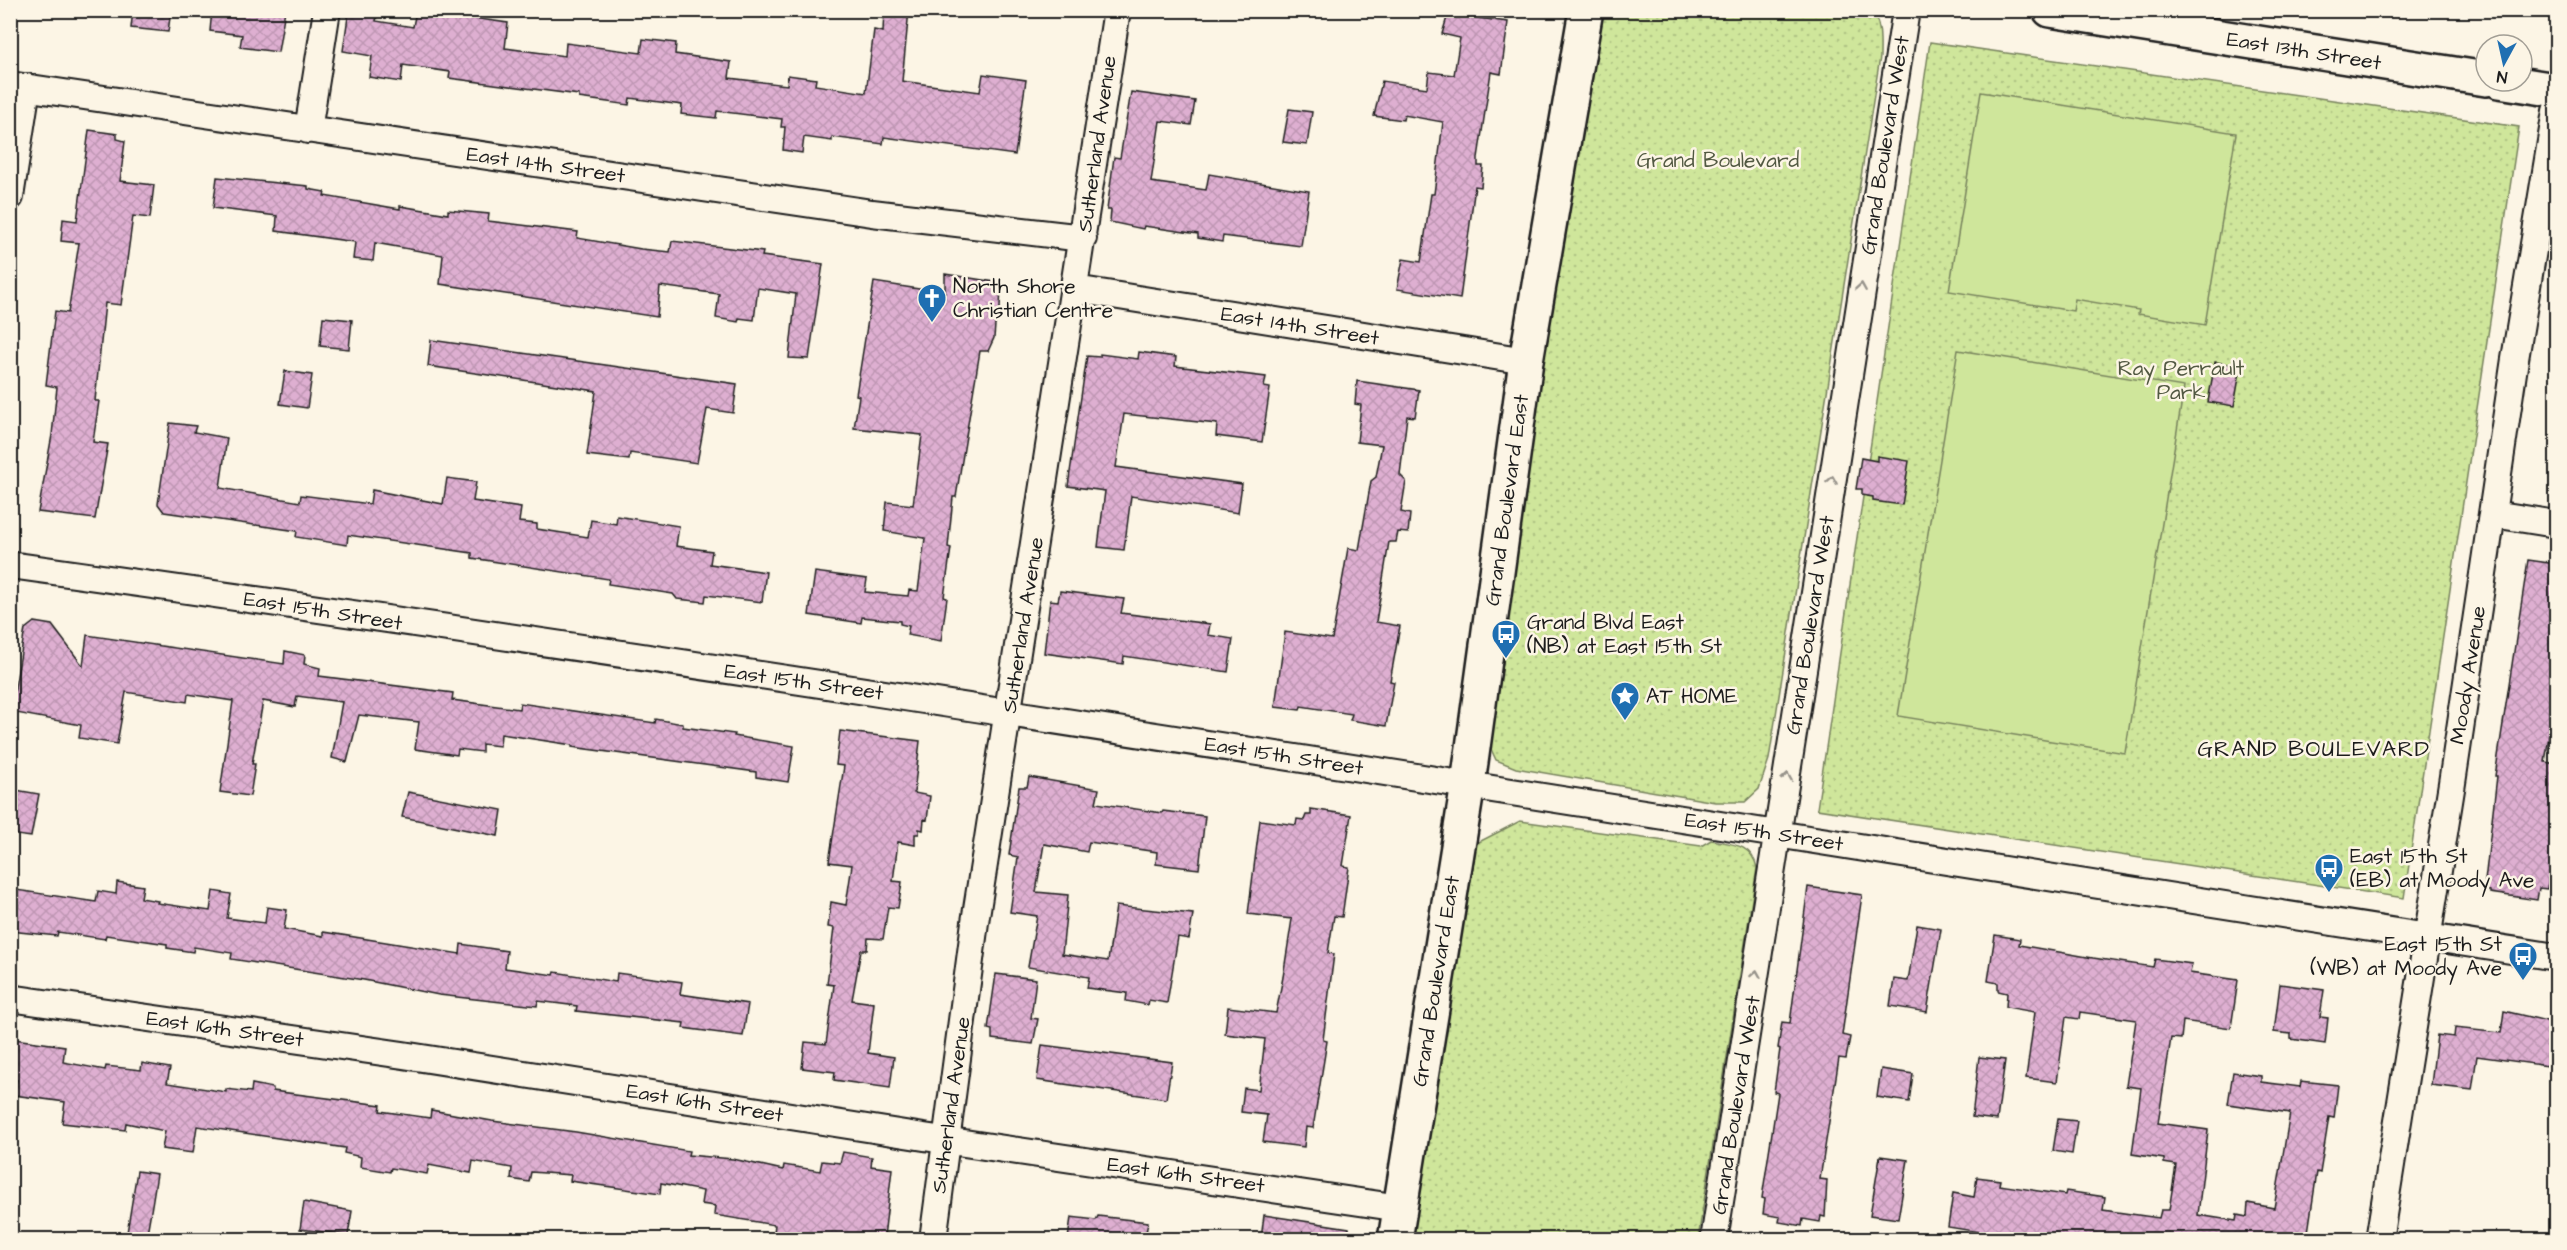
<svg xmlns="http://www.w3.org/2000/svg" width="2567" height="1250" viewBox="0 0 2567 1250" font-family="'Architects Daughter',sans-serif">
  <style>
    .park { fill: url(#park-dots); stroke: #76815c; stroke-width: 1.5 }
    .pitch { fill: #cfe69b; stroke: #76815c; stroke-width: 1.5 }
    .building { fill: url(#building-cross-hatch); stroke: #1c1c1c; stroke-width: 1.5 }
    .lines { fill: none; stroke-linecap: round; stroke-linejoin: round }
    .street-casing { stroke: #1c1c1c; stroke-width: 30 }
    .secondary-casing { stroke: #1c1c1c; stroke-width: 38 }
    .street { stroke: #fcf5e5; stroke-width: 26 }
    .secondary { stroke: #fcf5e5; stroke-width: 33 }
    .oneway { stroke: #97938b }
    .labels { text-anchor: middle; dominant-baseline: central; stroke-width: 5; stroke-linejoin: round; paint-order: stroke }
    .street-label { font-size: 21px; fill: #1c1c1c; stroke: #fcf5e5 }
    .park-label { font-size: 21px; fill: #525942; stroke: #fcf5e5 }
    .poi-label { font-size: 21px; fill: #1c1c1c; stroke: #fcf5e5; text-anchor: start }
    .neighbourhood-label { font-size: 22px; letter-spacing: 1.5px; fill: #1c1c1c; stroke: #fcf5e5 }
  </style>
  <defs>
    <pattern id="park-dots" width="8" height="8" patternUnits="userSpaceOnUse" patternTransform="scale(1.5)"><rect width="8" height="8" fill="#cfe69b"/><path d="M2 2h.1M6 6h.1" fill="none" stroke="#b1c585" stroke-width="1.8" stroke-linecap="round"/></pattern>
    <pattern id="building-cross-hatch" width="8" height="8" patternUnits="userSpaceOnUse" patternTransform="scale(1.5)"><rect width="8" height="8" fill="#deafd1"/><path d="M0 0l8 8M0 8l8-8" fill="none" stroke="#be96b3"/></pattern>
  </defs>
  <rect width="100%" height="100%" fill="#fcf5e5"/>
  <filter id="ink" filterUnits="userSpaceOnUse"><feTurbulence type="fractalNoise" baseFrequency=".0167" numOctaves="2"/><feDisplacementMap in="SourceGraphic" scale="12" xChannelSelector="R" yChannelSelector="G"/><feConvolveMatrix kernelMatrix="1 2 1 2 8 2 1 2 1" color-interpolation-filters="sRGB"/></filter>
  <g filter="url(#ink)">
    <path class="park" d="M 1596,11 L 1871,11 C 1882,22 1880,42 1880,57 L 1769,759 L 1759,789 L 1745,802 L 1715,802 L 1516,768 L 1496,760 L 1490,747 L 1504,652 L 1502,609 Z
      M 1930,42 L 2519,127 L 2404,898 L 1817,809 Z
      M 1520,821 L 1701,846 L 1711,840 C 1732,844 1752,844 1757,868 L 1698,1239 L 1407,1240 L 1473,845 Z"/>
    <path class="pitch" d="M 1981,92 L 2236,133 L 2205,325 L 2138,314 L 2139,310 L 2075,299 L 2073,311 L 1949,291 Z
      M 1958,350 L 2184,387 L 2125,753 L 1898,716 Z"/>
    <path class="building" d="M 133,10 L 171,10 L 168,32 L 131,28 Z
      M 212,10 L 285,10 L 278,52 L 240,47 L 242,35 L 210,31 Z
      M 349,10 L 378,10 L 376,21 L 413,27 L 416,10 L 508,23 L 505,48 L 565,56 L 566,43 L 641,53 L 643,39 L 676,43 L 675,54 L 731,62 L 729,78 L 787,85 L 788,75 L 816,79 L 815,85 L 866,93 L 874,30 L 883,32 L 884,10 L 909,10 L 902,81 L 980,92 L 983,74 L 1026,80 L 1015,155 L 884,137 L 883,144 L 832,137 L 832,141 L 804,137 L 802,153 L 783,150 L 785,127 L 781,127 L 782,119 L 717,111 L 716,118 L 681,114 L 682,105 L 630,98 L 629,105 L 579,98 L 579,95 L 449,78 L 450,72 L 403,65 L 401,82 L 369,77 L 372,56 L 343,51 Z
      M 1448,14 L 1508,22 L 1501,74 L 1491,72 L 1478,158 L 1478,166 L 1483,166 L 1481,187 L 1475,186 L 1460,299 L 1397,289 L 1403,259 L 1421,262 L 1431,194 L 1434,194 L 1443,122 L 1404,115 L 1403,120 L 1374,116 L 1382,81 L 1427,88 L 1429,72 L 1454,75 L 1460,38 L 1442,34 Z
      M 1131,92 L 1195,101 L 1191,125 L 1160,121 L 1151,182 L 1206,190 L 1209,174 L 1309,191 L 1301,246 L 1223,236 L 1222,242 L 1198,238 L 1198,234 L 1144,226 L 1143,229 L 1110,222 L 1111,210 L 1107,210 L 1114,157 L 1120,158 Z
      M 1289,109 L 1312,112 L 1307,145 L 1283,142 Z
      M 89,130 L 117,134 L 117,139 L 125,141 L 120,181 L 154,185 L 150,218 L 133,216 L 121,305 L 105,303 L 95,401 L 99,401 L 93,442 L 108,444 L 95,519 L 38,512 L 52,435 L 57,387 L 46,385 L 55,311 L 68,313 L 79,243 L 61,241 L 63,219 L 77,221 Z
      M 217,177 L 308,186 L 308,189 L 325,192 L 324,196 L 400,209 L 400,206 L 448,214 L 448,210 L 489,214 L 488,221 L 578,232 L 577,238 L 641,249 L 670,252 L 672,241 L 763,252 L 762,256 L 823,264 L 809,359 L 789,358 L 796,294 L 758,288 L 754,320 L 739,318 L 738,322 L 716,318 L 719,294 L 660,286 L 657,317 L 440,284 L 443,255 L 375,243 L 373,261 L 353,259 L 355,242 L 276,231 L 277,216 L 213,208 Z
      M 945,274 L 1001,283 L 1000,309 L 996,312 L 994,338 L 988,351 L 980,351 L 956,497 L 953,497 L 948,547 L 951,548 L 944,597 L 947,598 L 941,641 L 907,635 L 909,626 L 900,624 L 900,621 L 862,617 L 861,623 L 809,615 L 815,572 L 867,579 L 865,592 L 908,596 L 909,590 L 918,591 L 925,538 L 884,531 L 887,502 L 913,505 L 922,435 L 854,428 L 859,396 L 856,395 L 874,282 L 945,293 Z
      M 323,317 L 352,320 L 349,349 L 320,346 Z
      M 431,340 L 737,384 L 733,413 L 707,409 L 697,463 L 630,453 L 629,460 L 587,455 L 596,391 L 428,366 Z
      M 1139,352 L 1176,357 L 1175,366 L 1266,377 L 1264,387 L 1270,388 L 1262,442 L 1216,436 L 1217,424 L 1124,414 L 1116,467 L 1242,484 L 1238,513 L 1131,496 L 1124,550 L 1098,547 L 1105,491 L 1068,486 L 1087,356 L 1100,357 L 1100,354 L 1138,359 Z
      M 2215,362 L 2241,366 L 2234,406 L 2208,402 Z
      M 285,371 L 312,375 L 307,408 L 280,404 Z
      M 1357,381 L 1419,390 L 1415,417 L 1407,416 L 1400,475 L 1406,481 L 1401,512 L 1410,514 L 1408,533 L 1398,532 L 1396,542 L 1389,542 L 1376,622 L 1400,626 L 1390,681 L 1394,682 L 1386,726 L 1350,720 L 1352,714 L 1301,706 L 1300,710 L 1275,707 L 1285,632 L 1332,639 L 1348,548 L 1359,550 L 1371,481 L 1376,477 L 1382,445 L 1357,442 L 1361,405 L 1355,404 Z
      M 170,423 L 196,426 L 194,432 L 227,438 L 220,488 L 300,502 L 301,495 L 370,504 L 372,490 L 443,504 L 447,478 L 476,482 L 473,501 L 521,508 L 519,522 L 537,524 L 537,529 L 588,537 L 591,520 L 616,524 L 617,516 L 679,526 L 676,546 L 712,551 L 710,564 L 766,572 L 762,602 L 706,595 L 705,602 L 677,599 L 673,594 L 608,584 L 609,579 L 472,558 L 472,553 L 348,535 L 347,545 L 296,537 L 297,531 L 164,512 L 158,504 Z
      M 1877,456 L 1909,461 L 1902,505 L 1873,501 L 1873,497 L 1862,495 L 1862,489 L 1856,489 L 1861,458 L 1877,461 Z
      M 2528,560 L 2556,564 L 2556,673 L 2553,692 L 2556,692 L 2556,724 L 2551,724 L 2545,762 L 2556,764 L 2556,836 L 2547,889 L 2539,888 L 2537,900 L 2490,893 L 2490,891 L 2484,890 L 2497,776 L 2495,776 Z
      M 1060,591 L 1124,599 L 1121,613 L 1210,624 L 1208,635 L 1233,639 L 1228,672 L 1124,656 L 1123,664 L 1044,653 L 1050,600 L 1058,601 Z
      M 34,622 L 52,625 L 83,666 L 87,635 L 284,664 L 285,651 L 305,655 L 304,664 L 320,668 L 319,676 L 453,693 L 452,700 L 519,709 L 520,703 L 655,723 L 656,719 L 683,724 L 683,727 L 735,734 L 734,736 L 794,746 L 788,782 L 756,777 L 756,772 L 572,747 L 572,745 L 501,734 L 500,746 L 482,744 L 482,752 L 458,749 L 457,755 L 415,749 L 419,722 L 359,715 L 347,762 L 332,758 L 342,702 L 297,696 L 295,707 L 263,701 L 252,764 L 255,764 L 250,796 L 220,792 L 233,701 L 188,694 L 187,702 L 126,692 L 117,744 L 79,738 L 81,725 L 11,712 L 25,629 Z
      M 840,731 L 920,741 L 914,793 L 930,796 L 927,820 L 924,819 L 923,830 L 919,829 L 919,834 L 915,834 L 915,845 L 898,842 L 893,881 L 902,882 L 898,908 L 888,907 L 883,939 L 868,938 L 867,950 L 861,950 L 852,1000 L 874,1003 L 868,1053 L 894,1057 L 890,1088 L 834,1080 L 835,1072 L 802,1068 L 805,1042 L 826,1044 L 834,985 L 827,984 L 834,928 L 828,927 L 831,902 L 846,905 L 852,865 L 829,862 L 844,766 L 836,765 Z
      M 1029,777 L 1099,789 L 1096,803 L 1162,813 L 1163,811 L 1205,816 L 1199,869 L 1156,864 L 1157,852 L 1089,842 L 1087,852 L 1044,844 L 1036,892 L 1068,895 L 1062,954 L 1108,961 L 1116,906 L 1193,914 L 1189,939 L 1178,937 L 1167,1003 L 1149,1000 L 1148,1005 L 1126,1001 L 1127,993 L 1087,988 L 1089,977 L 1028,967 L 1037,916 L 1010,912 L 1018,857 L 1009,855 L 1019,787 L 1027,787 Z
      M 10,789 L 39,794 L 31,837 L 10,834 Z
      M 408,792 L 502,810 L 498,836 L 402,817 Z
      M 1311,809 L 1351,815 L 1343,866 L 1349,867 L 1342,917 L 1334,916 L 1328,953 L 1334,954 L 1323,1040 L 1327,1041 L 1313,1128 L 1306,1127 L 1304,1147 L 1263,1142 L 1267,1115 L 1241,1112 L 1244,1088 L 1259,1090 L 1265,1039 L 1225,1034 L 1228,1007 L 1276,1013 L 1283,977 L 1292,919 L 1248,914 L 1260,820 L 1296,825 L 1297,819 L 1304,820 L 1306,815 L 1311,815 Z
      M 117,882 L 143,886 L 141,898 L 158,901 L 157,903 L 210,911 L 213,891 L 231,894 L 227,918 L 265,923 L 267,907 L 287,910 L 284,929 L 323,936 L 323,932 L 460,954 L 461,944 L 507,951 L 505,968 L 554,975 L 555,972 L 616,982 L 617,973 L 682,982 L 680,994 L 748,1004 L 743,1036 L 683,1028 L 684,1023 L 576,1011 L 577,1006 L 538,1001 L 537,1006 L 439,995 L 364,980 L 231,959 L 232,953 L 194,947 L 193,952 L 167,948 L 167,944 L 106,935 L 105,939 L 58,932 L 57,936 L 10,931 L 10,889 L 96,902 L 98,891 L 116,894 Z
      M 1808,887 L 1862,895 L 1842,1035 L 1850,1037 L 1846,1059 L 1839,1058 L 1820,1179 L 1827,1180 L 1825,1217 L 1821,1216 L 1820,1222 L 1803,1219 L 1802,1226 L 1779,1222 L 1780,1217 L 1763,1214 L 1765,1199 L 1762,1198 L 1778,1093 L 1774,1092 L 1780,1049 L 1778,1048 L 1782,1022 L 1790,1023 Z
      M 1917,925 L 1941,929 L 1927,1012 L 1890,1006 L 1894,979 L 1908,981 Z
      M 1995,935 L 2020,939 L 2019,945 L 2093,958 L 2153,967 L 2155,959 L 2192,964 L 2190,973 L 2238,980 L 2231,1028 L 2183,1021 L 2181,1039 L 2171,1038 L 2158,1123 L 2208,1130 L 2198,1215 L 2236,1221 L 2237,1215 L 2247,1217 L 2248,1203 L 2274,1208 L 2290,1113 L 2228,1104 L 2233,1072 L 2261,1076 L 2261,1082 L 2300,1087 L 2301,1081 L 2338,1085 L 2334,1118 L 2329,1117 L 2320,1173 L 2317,1172 L 2307,1239 L 2023,1239 L 1948,1227 L 1953,1193 L 1974,1197 L 1977,1177 L 2000,1180 L 1999,1185 L 2065,1195 L 2066,1191 L 2105,1197 L 2103,1210 L 2159,1218 L 2161,1210 L 2169,1210 L 2176,1165 L 2164,1163 L 2164,1159 L 2132,1154 L 2141,1088 L 2126,1086 L 2136,1020 L 2080,1012 L 2079,1019 L 2066,1017 L 2057,1082 L 2026,1078 L 2035,1012 L 2006,1007 L 2007,993 L 1998,991 L 1998,983 L 1988,981 Z
      M 996,974 L 1036,979 L 1031,1018 L 1038,1019 L 1033,1044 L 992,1039 L 992,1030 L 988,1029 Z
      M 2280,984 L 2324,990 L 2320,1017 L 2328,1018 L 2325,1044 L 2291,1039 L 2291,1034 L 2274,1032 Z
      M 2504,1011 L 2555,1023 L 2548,1066 L 2477,1056 L 2472,1090 L 2431,1085 L 2437,1035 L 2454,1037 L 2455,1028 L 2501,1033 Z
      M 14,1039 L 65,1046 L 63,1062 L 105,1070 L 106,1066 L 141,1070 L 142,1063 L 170,1068 L 167,1083 L 226,1092 L 226,1089 L 251,1092 L 252,1084 L 273,1088 L 273,1091 L 381,1105 L 380,1111 L 430,1118 L 431,1110 L 492,1121 L 576,1132 L 689,1151 L 688,1155 L 733,1159 L 783,1170 L 784,1165 L 820,1171 L 822,1161 L 840,1163 L 843,1152 L 872,1157 L 871,1166 L 892,1169 L 884,1237 L 878,1235 L 878,1239 L 773,1239 L 775,1225 L 714,1215 L 715,1206 L 701,1204 L 703,1191 L 661,1183 L 660,1194 L 570,1181 L 571,1175 L 531,1172 L 529,1182 L 511,1179 L 512,1168 L 473,1161 L 471,1173 L 429,1165 L 427,1174 L 391,1168 L 390,1172 L 360,1167 L 361,1157 L 344,1153 L 345,1148 L 197,1126 L 193,1153 L 162,1149 L 165,1131 L 126,1123 L 125,1130 L 62,1123 L 65,1102 L 14,1095 L 17,1080 L 10,1079 Z
      M 1042,1045 L 1172,1062 L 1166,1099 L 1037,1080 Z
      M 1979,1057 L 2005,1060 L 1997,1120 L 1972,1117 Z
      M 1881,1069 L 1913,1074 L 1909,1102 L 1877,1097 Z
      M 2058,1119 L 2077,1121 L 2072,1154 L 2053,1151 Z
      M 1880,1156 L 1908,1160 L 1898,1219 L 1870,1215 Z
      M 137,1171 L 157,1174 L 152,1205 L 146,1239 L 126,1239 Z
      M 304,1202 L 352,1211 L 348,1235 L 300,1229 Z
      M 1264,1215 L 1349,1228 L 1349,1239 L 1261,1239 Z
      M 1098,1216 L 1148,1222 L 1145,1239 L 1068,1239 L 1071,1217 L 1096,1220 Z"/>
    <g class="lines">
      <g class="street-casing">
        <path id="street" d="M 10,85 L 872,213 L 1083,238
          M 308,130 L 327,10
          M 10,197 L 27,87
          M 1075,289 L 1526,361
          M 2493,514 L 2556,524
          M 10,565 C 861,684 1708,825 2556,957
          M 10,998 L 403,1055 L 924,1137 L 1400,1208
          M 933,1240 L 975,922 L 1117,10
          M 1714,1240 L 1906,10
          M 2379,1240 L 2452,783 L 2515,359 L 2556,111"/>
      </g>
      <g class="secondary-casing">
        <path id="secondary" d="M 2050,10 L 2486,79
          M 2499,81 L 2556,90
          M 1395,1240 L 1468,784 L 1526,361 L 1586,10"/>
      </g>
      <use href="#street" class="street"/>
      <use href="#secondary" class="secondary"/>
    </g>
    <defs><path id="oneway-chevron" d="M-2-3.5L2.5 0L-2 3.5" fill="none" stroke-width="1.6" stroke-linecap="round" stroke-linejoin="round" transform="scale(1.5)"/></defs>
    <g class="oneway">
      <use href="#oneway-chevron" transform="translate(1861 287) rotate(-81)"/>
      <use href="#oneway-chevron" transform="translate(1832 480) rotate(-81)"/>
      <use href="#oneway-chevron" transform="translate(1787 777) rotate(-81)"/>
      <use href="#oneway-chevron" transform="translate(1756 974) rotate(-81)"/>
    </g>
  </g>
  <defs>
    <g id="church-pin" transform="scale(1.5)"><path d="M0 17L-7.5 6A9.5 9.5 0 1 1 7.5 6Z" fill="#1f6fb2" stroke="#fcf5e5"/><path d="M-1.2-6h2.4v3.5h3.3v2.4h-3.3V6h-2.4V-.1h-3.3v-2.4h3.3Z" fill="#fff"/></g>
    <g id="bus-pin" transform="scale(1.5)"><path d="M0 17L-7.5 6A9.5 9.5 0 1 1 7.5 6Z" fill="#1f6fb2" stroke="#fcf5e5"/><path d="M-5-6H5V4H4V6H2V4H-2V6H-4V4H-5ZM-3.5-4V0h7V-4ZM-3.5 1.2v1.5H-2V1.2ZM2 1.2v1.5H3.5V1.2Z" fill="#fff"/></g>
    <g id="sight-pin" transform="scale(1.5)"><path d="M0 17L-7.5 6A9.5 9.5 0 1 1 7.5 6Z" fill="#1f6fb2" stroke="#fcf5e5"/><path d="M0-6L1.8-2.2L6-1.7L2.9 1.2L3.7 5.4L0 3.3L-3.7 5.4L-2.9 1.2L-6-1.7L-1.8-2.2Z" fill="#fff"/></g>
  </defs>
  <g fill-rule="evenodd">
    <use href="#church-pin" x="932" y="298"/>
    <use href="#bus-pin" x="1506" y="634"/>
    <use href="#sight-pin" x="1625" y="696"/>
    <use href="#bus-pin" x="2329" y="868"/>
    <use href="#bus-pin" x="2523" y="956"/>
  </g>
  <g class="labels">
    <g class="street-label">
      <text transform="translate(2304 51) rotate(9)">East 13th Street</text>
      <text transform="translate(1097 144) rotate(-82)">Sutherland Avenue</text>
      <text transform="translate(1885 145) rotate(-81)">Grand Boulevard West</text>
      <text transform="translate(546 165) rotate(8)">East 14th Street</text>
      <text transform="translate(1300 326) rotate(9)">East 14th Street</text>
      <text transform="translate(1507 500) rotate(-82)">Grand Boulevard East</text>
      <text transform="translate(323 611) rotate(9)">East 15th Street</text>
      <text transform="translate(1023 625) rotate(-81)">Sutherland Avenue</text>
      <text transform="translate(1810 625) rotate(-81)">Grand Boulevard West</text>
      <text transform="translate(2468 675) rotate(-81)">Moody Avenue</text>
      <text transform="translate(804 682) rotate(8)">East 15th Street</text>
      <text transform="translate(1284 756) rotate(9)">East 15th Street</text>
      <text transform="translate(1764 832) rotate(9)">East 15th Street</text>
      <text transform="translate(1436 981) rotate(-81)">Grand Boulevard East</text>
      <text transform="translate(225 1029) rotate(8)">East 16th Street</text>
      <text transform="translate(705 1103) rotate(9)">East 16th Street</text>
      <text transform="translate(951 1105) rotate(-82)">Sutherland Avenue</text>
      <text transform="translate(1736 1105) rotate(-81)">Grand Boulevard West</text>
      <text transform="translate(1186 1175) rotate(8)">East 16th Street</text>
    </g>
    <g class="park-label">
      <text x="1718" y="160">Grand Boulevard</text>
      <text x="2181" y="368">Ray Perrault<tspan x="2181" dy="24">Park</tspan></text>
    </g>
    <g class="poi-label">
      <text x="953" y="286">North Shore<tspan x="953" dy="24">Christian Centre</tspan></text>
      <text x="1527" y="622">Grand Blvd East<tspan x="1527" dy="24">(NB) at East 15th St</tspan></text>
      <text x="1646" y="696">AT HOME</text>
      <text x="2350" y="856">East 15th St<tspan x="2350" dy="24">(EB) at Moody Ave</tspan></text>
      <text x="2502" y="944" text-anchor="end">East 15th St<tspan x="2502" dy="24">(WB) at Moody Ave</tspan></text>
    </g>
    <g class="neighbourhood-label">
      <text x="2314" y="749">GRAND BOULEVARD</text>
    </g>
  </g>
  <rect width="2567" height="1250" fill="none" stroke="#fcf5e5" stroke-width="36"/>
  <rect x="18" y="18" width="2531" height="1214" fill="none" stroke="#1c1c1c" stroke-width="2" filter="url(#ink)"/>
  <g transform="translate(2504 63) rotate(188)"><circle r="28" fill="#fcf5e5" stroke="#a29e95" stroke-width="1.5"/>
  <path d="M0-4.5L10 22L0 15L-10 22Z" fill="#1f6fb2"/>
  <text y="-9" font-size="16" font-weight="bold" text-anchor="middle" fill="#1c1c1c">N</text>
  </g>
</svg>
